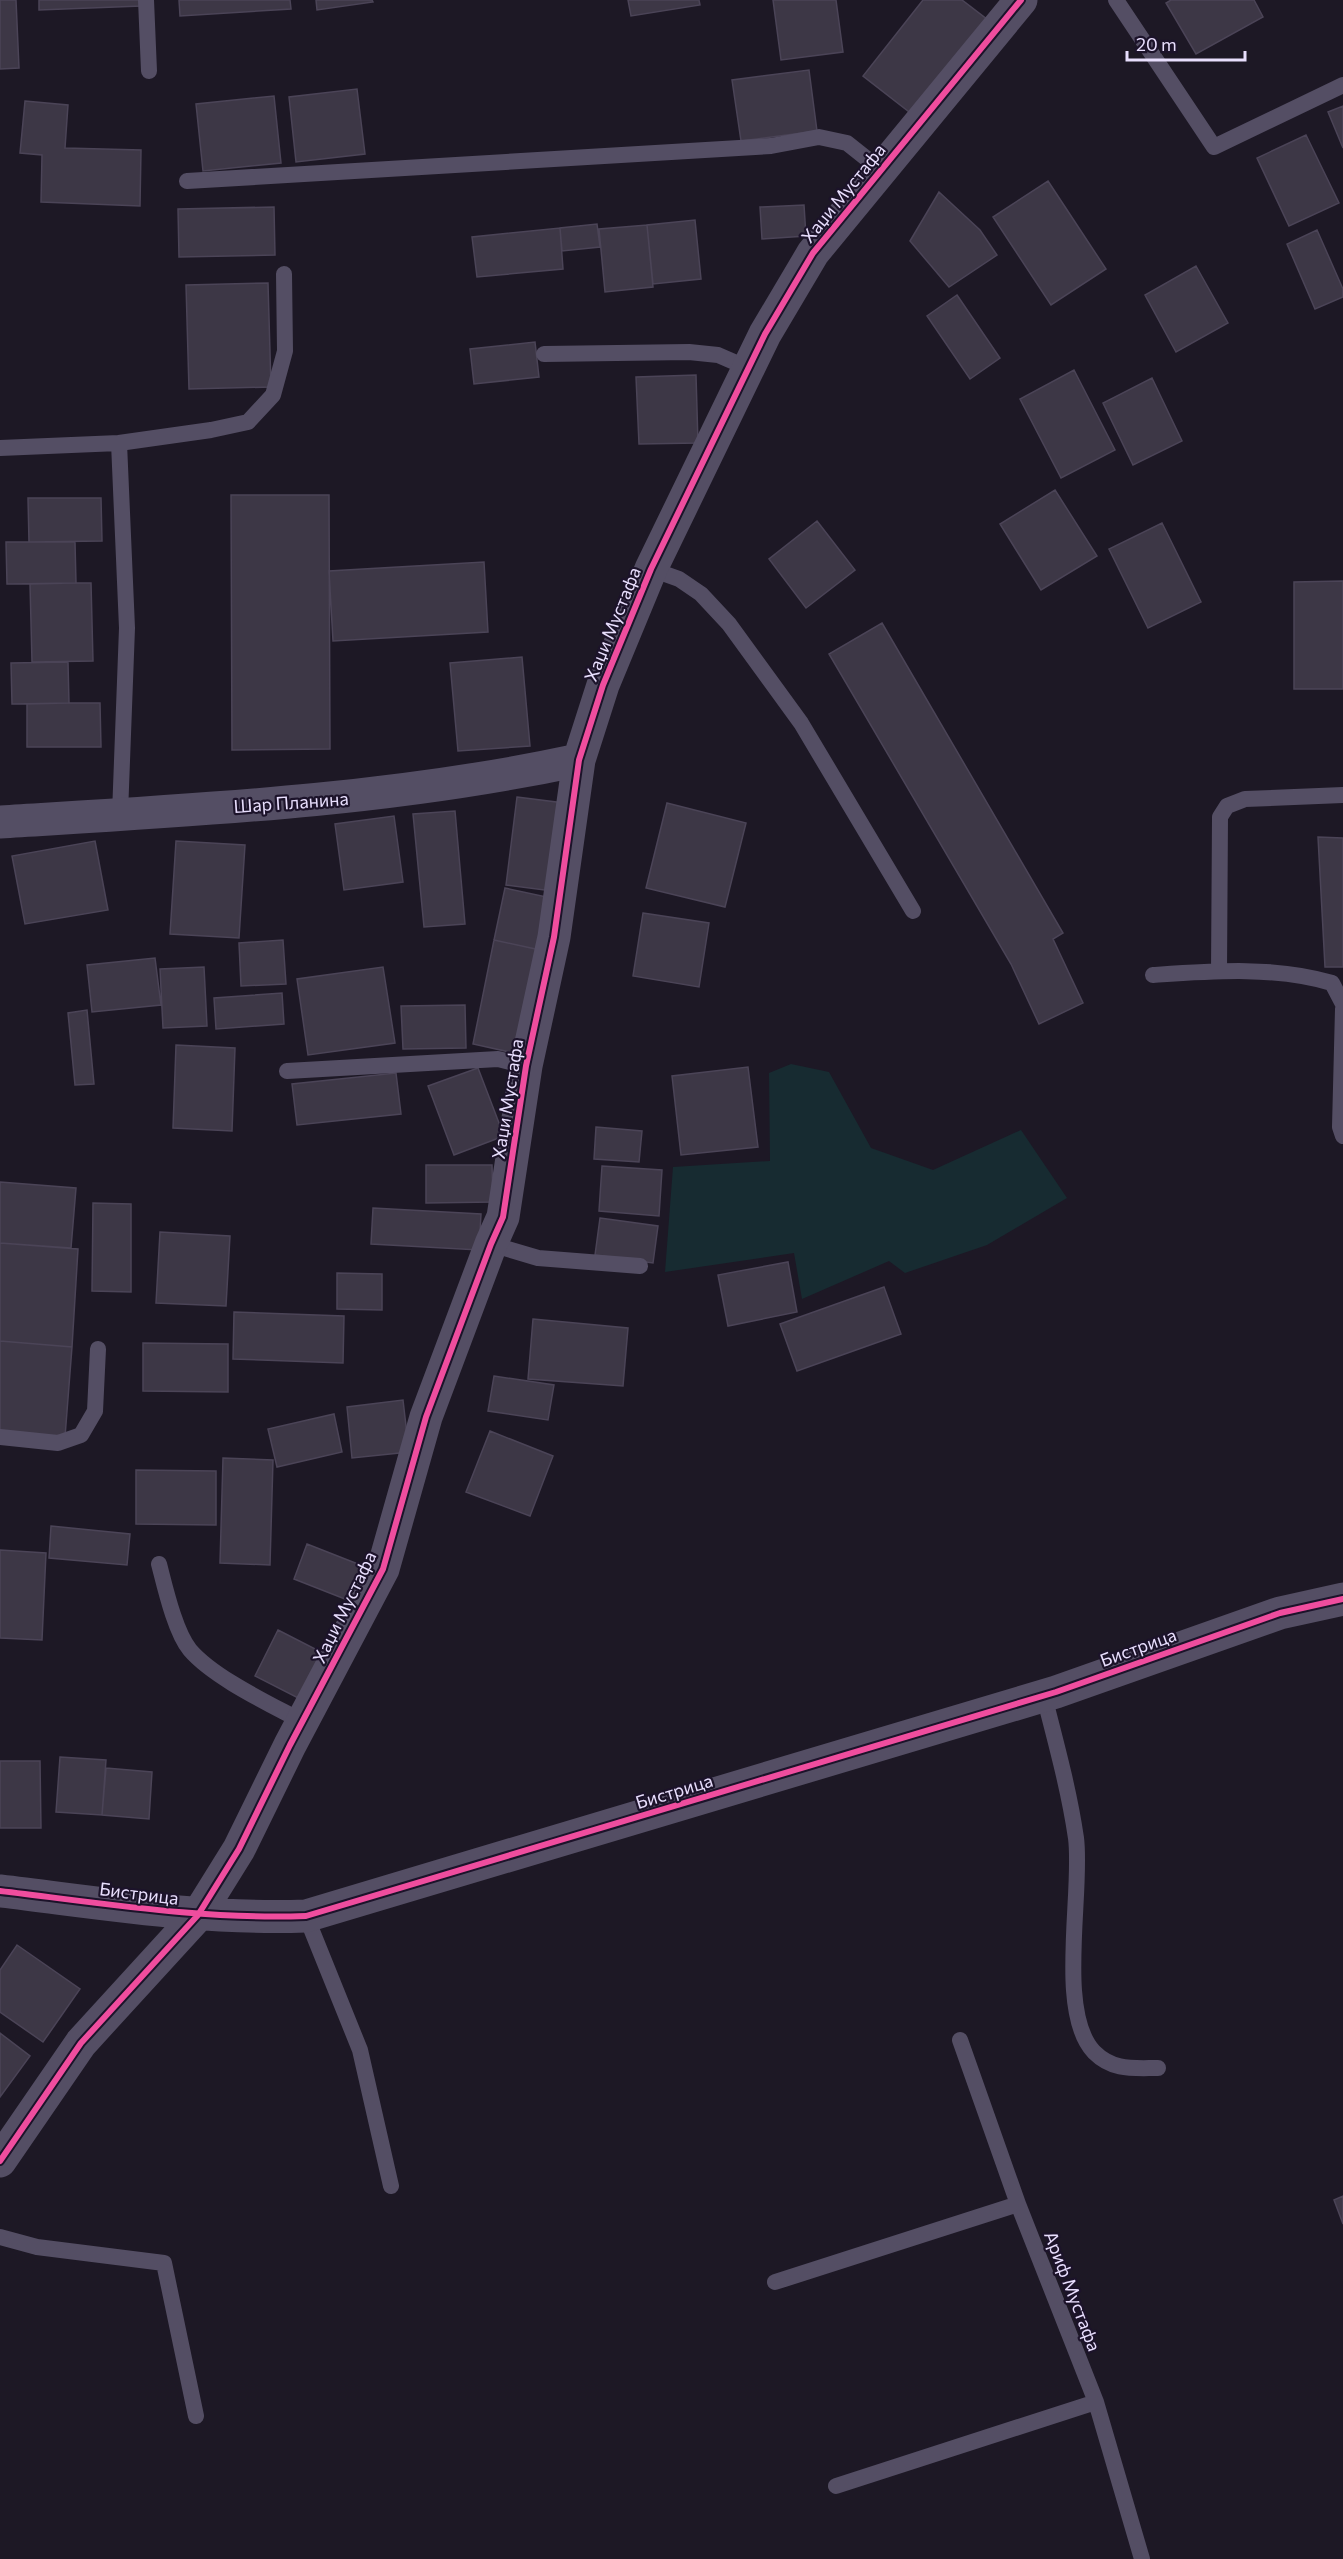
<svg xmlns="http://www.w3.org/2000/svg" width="1343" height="2559" viewBox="0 0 1343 2559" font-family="Commissioner,sans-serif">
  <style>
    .green { fill: #172b31 }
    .building { fill: #3d3746; stroke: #4b4457; stroke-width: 1.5 }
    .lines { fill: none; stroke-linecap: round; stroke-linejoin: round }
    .service { stroke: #544e64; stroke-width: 16 }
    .minor { stroke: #544e64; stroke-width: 33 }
    .cycleway-casing { stroke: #1c132a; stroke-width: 10 }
    .cycleway { stroke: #ef4d9e; stroke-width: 6 }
    .labels { text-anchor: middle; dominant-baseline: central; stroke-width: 4.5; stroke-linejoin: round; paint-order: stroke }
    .street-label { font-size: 18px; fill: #e8defd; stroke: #1c132a }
  </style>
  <rect width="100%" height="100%" fill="#1d1825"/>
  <path class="green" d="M 791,1064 L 829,1072 L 871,1148 L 933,1170 L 1021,1130 L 1067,1198 L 987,1245 L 905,1273 L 889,1261 L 802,1299 L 794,1253 L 665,1272 L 673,1167 L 770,1161 L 769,1073 Z"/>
  <path class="building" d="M 0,0 L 16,0 L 19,68 L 0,69 Z
    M 39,0 L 141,0 L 141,6 L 39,10 Z
    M 179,0 L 290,0 L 291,9 L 180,16 Z
    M 316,0 L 372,0 L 373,2 L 317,10 Z
    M 628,0 L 699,0 L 700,5 L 631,16 Z
    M 773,0 L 836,0 L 843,52 L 781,60 Z
    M 923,0 L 962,0 L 988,20 L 913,115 L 863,76 Z
    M 1171,0 L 1254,0 L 1263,17 L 1196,54 L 1166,3 Z
    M 809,70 L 817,131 L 741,141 L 732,80 Z
    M 357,89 L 365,154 L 296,162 L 289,97 Z
    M 274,96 L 281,163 L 203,171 L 196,104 Z
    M 25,101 L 68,105 L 65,148 L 141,150 L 140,206 L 41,202 L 42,155 L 20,153 Z
    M 1343,106 L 1343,148 L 1328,112 Z
    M 1306,135 L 1339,203 L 1289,226 L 1257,158 Z
    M 1048,181 L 1106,269 L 1051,305 L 993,217 Z
    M 939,192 L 980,230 L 997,255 L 949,287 L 910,241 Z
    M 804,205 L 806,236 L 762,239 L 760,207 Z
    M 274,207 L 275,255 L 179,257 L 178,209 Z
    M 695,220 L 701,279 L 653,284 L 647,225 Z
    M 597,224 L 600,247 L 562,251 L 560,228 Z
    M 647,225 L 653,287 L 605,292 L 599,229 Z
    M 560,228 L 563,269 L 477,277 L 472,237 Z
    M 1317,230 L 1343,289 L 1343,297 L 1315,309 L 1287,244 Z
    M 1196,266 L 1228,323 L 1176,352 L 1145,295 Z
    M 268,283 L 271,387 L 189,389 L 186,285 Z
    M 957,295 L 1000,358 L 970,379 L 927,316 Z
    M 535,342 L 539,377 L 474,384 L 470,349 Z
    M 1074,370 L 1115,450 L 1061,478 L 1020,399 Z
    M 696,375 L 698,443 L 639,444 L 636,377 Z
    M 1152,378 L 1182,441 L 1133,465 L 1103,403 Z
    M 1055,490 L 1097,556 L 1041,590 L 1000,524 Z
    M 231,495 L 329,495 L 330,749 L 232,750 Z
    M 28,498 L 101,498 L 102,541 L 29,542 Z
    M 817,521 L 855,570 L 806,608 L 769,559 Z
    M 1162,523 L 1201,602 L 1148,628 L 1109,549 Z
    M 6,542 L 75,542 L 76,583 L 7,584 Z
    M 484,562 L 488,632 L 333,641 L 329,571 Z
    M 1343,581 L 1343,689 L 1294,689 L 1294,582 Z
    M 76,583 L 91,583 L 93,661 L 32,662 L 30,584 Z
    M 882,623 L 1063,933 L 1053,939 L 1083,1003 L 1039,1024 L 1011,964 L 829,654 Z
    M 522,657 L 530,746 L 458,751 L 450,663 Z
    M 68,662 L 69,703 L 12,704 L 11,663 Z
    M 69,703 L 100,703 L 101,747 L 27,747 L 27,704 Z
    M 517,797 L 564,803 L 552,891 L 506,885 Z
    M 667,803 L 746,823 L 725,907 L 646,888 Z
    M 455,811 L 465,924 L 424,927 L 413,814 Z
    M 394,816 L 403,882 L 344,890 L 335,824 Z
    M 1318,837 L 1343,838 L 1343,967 L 1325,967 Z
    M 95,841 L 108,910 L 25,924 L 12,856 Z
    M 176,841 L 245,845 L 239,938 L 170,934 Z
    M 505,888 L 556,899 L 545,951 L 494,940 Z
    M 643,913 L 709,923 L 699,987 L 633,976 Z
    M 283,940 L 286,984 L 241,986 L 239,943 Z
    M 494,940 L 545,951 L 523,1055 L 473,1044 Z
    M 155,958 L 161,1005 L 92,1012 L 87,965 Z
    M 204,967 L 207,1026 L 163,1028 L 160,969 Z
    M 383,967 L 395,1043 L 308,1055 L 297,979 Z
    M 282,993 L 284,1024 L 216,1029 L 214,998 Z
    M 465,1005 L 466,1048 L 403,1049 L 401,1006 Z
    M 87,1010 L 94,1084 L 75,1085 L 68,1013 Z
    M 176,1045 L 235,1048 L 232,1131 L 173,1128 Z
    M 748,1067 L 758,1147 L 681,1155 L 672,1076 Z
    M 478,1068 L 504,1136 L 454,1155 L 428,1086 Z
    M 396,1073 L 401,1114 L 297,1125 L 292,1084 Z
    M 596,1127 L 642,1131 L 639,1162 L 594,1159 Z
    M 426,1165 L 492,1165 L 493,1202 L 426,1203 Z
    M 602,1166 L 662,1170 L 659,1216 L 599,1211 Z
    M 0,1182 L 76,1188 L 71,1248 L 0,1243 Z
    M 93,1203 L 131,1204 L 131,1292 L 92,1291 Z
    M 373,1208 L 481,1214 L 479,1250 L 371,1244 Z
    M 600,1218 L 658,1226 L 653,1263 L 595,1255 Z
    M 160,1232 L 230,1236 L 226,1306 L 156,1303 Z
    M 0,1243 L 78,1249 L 72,1347 L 0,1341 Z
    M 788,1262 L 797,1312 L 728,1326 L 718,1275 Z
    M 337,1273 L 382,1274 L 382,1310 L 337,1309 Z
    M 884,1287 L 901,1334 L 797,1371 L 780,1324 Z
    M 234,1312 L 344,1316 L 343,1363 L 233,1359 Z
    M 533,1319 L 628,1328 L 623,1386 L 528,1379 Z
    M 0,1341 L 72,1347 L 65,1437 L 0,1432 Z
    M 143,1343 L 228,1344 L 228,1392 L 143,1391 Z
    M 494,1376 L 554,1385 L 548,1420 L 488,1411 Z
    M 403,1400 L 409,1452 L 352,1458 L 347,1407 Z
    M 334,1414 L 342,1452 L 277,1467 L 268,1429 Z
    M 490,1431 L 553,1456 L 530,1516 L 466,1492 Z
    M 223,1458 L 273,1460 L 270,1565 L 220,1563 Z
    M 136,1470 L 216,1471 L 216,1525 L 136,1524 Z
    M 51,1526 L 130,1534 L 127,1565 L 49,1558 Z
    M 307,1544 L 363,1566 L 350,1601 L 294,1579 Z
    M 0,1550 L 46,1553 L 42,1640 L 0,1638 Z
    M 278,1630 L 327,1655 L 304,1701 L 255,1676 Z
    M 60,1757 L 106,1760 L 102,1815 L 56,1812 Z
    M 0,1761 L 40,1761 L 41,1828 L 0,1828 Z
    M 106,1768 L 152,1772 L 149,1819 L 102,1815 Z
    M 17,1945 L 80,1989 L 43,2042 L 0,2012 L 0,1970 Z
    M 0,2033 L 30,2056 L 0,2097 Z
    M 1343,2196 L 1343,2224 L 1334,2200 Z"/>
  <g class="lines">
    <path class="service" d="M 146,0 L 149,71
      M 1116,0 L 1214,147 L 1343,85
      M 187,181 L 771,146 L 819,137 L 847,143 L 881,170
      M 544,354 L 689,352 L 718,355 L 748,368
      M 0,448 L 119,443
      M 651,569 L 679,579 L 701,594 L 729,624 L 801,723 L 913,911
      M 120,814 L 127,628 L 119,443 L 211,430 L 248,422 L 273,395 L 285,351 L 284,274
      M 1219,971 L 1220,817 L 1227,806 L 1245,799 L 1343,795
      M 1153,975 C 1212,971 1276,966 1332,983 L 1343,1004
      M 1343,1009 L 1340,1127 L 1343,1136
      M 287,1071 L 498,1059 L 526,1066
      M 491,1244 L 538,1258 L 640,1266
      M 0,1437 L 58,1443 L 81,1435 L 95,1411 L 98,1349
      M 159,1564 C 165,1587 175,1632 190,1650 C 214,1678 270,1704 303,1722
      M 1044,1696 C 1056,1743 1069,1790 1076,1838 C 1083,1891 1056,2012 1094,2052 C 1113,2071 1133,2068 1158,2068
      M 306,1916 L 360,2050 L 391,2186
      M 960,2040 L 1018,2204 L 1096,2402 L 1142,2559
      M 0,2237 L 37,2247 L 164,2263 L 196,2416
      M 775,2282 L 1018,2204
      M 836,2486 L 1096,2402"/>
    <path class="minor" d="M 0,822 C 194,810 388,801 579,760
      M 0,1891 C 102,1903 203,1920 306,1916 L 1056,1692 L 1280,1613 L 1343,1599
      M 0,2161 L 81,2043 L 198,1915 L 239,1849 L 290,1745 L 383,1569 L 426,1417 L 491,1244 L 503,1217 L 526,1066 L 554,937 L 579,760 L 603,685 L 651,569 L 765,334 L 813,253 L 1021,0"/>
    <g class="cycleway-casing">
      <path id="cycleway" d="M 0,1891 C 102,1903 203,1920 306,1916 L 1056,1692 L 1280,1613 L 1343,1599
        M 0,2161 L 81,2043 L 198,1915 L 239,1849 L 290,1745 L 383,1569 L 426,1417 L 491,1244 L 503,1217 L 526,1066 L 554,937 L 579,760 L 603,685 L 651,569 L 765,334 L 813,253 L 1021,0"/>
    </g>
    <use href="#cycleway" class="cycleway"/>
  </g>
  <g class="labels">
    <g class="street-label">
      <text transform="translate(843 193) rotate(-51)">Хаџи Мустафа</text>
      <text transform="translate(612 624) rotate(-68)">Хаџи Мустафа</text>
      <text transform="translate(291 802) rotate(-4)">Шар Планина</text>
      <text transform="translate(507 1099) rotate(-81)">Хаџи Мустафа</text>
      <text transform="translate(344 1607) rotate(-64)">Хаџи Мустафа</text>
      <text transform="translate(1138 1647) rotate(-20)">Бистрица</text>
      <text transform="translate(674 1791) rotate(-17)">Бистрица</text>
      <text transform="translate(139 1893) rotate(7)">Бистрица</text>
      <text transform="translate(1073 2291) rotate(69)">Ариф Мустафа</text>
    </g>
  </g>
  <path d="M1127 51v9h118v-9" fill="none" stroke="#e8defd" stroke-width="3"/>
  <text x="1136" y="51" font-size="18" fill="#e8defd" stroke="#1c132a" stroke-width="4.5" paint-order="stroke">20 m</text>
</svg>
